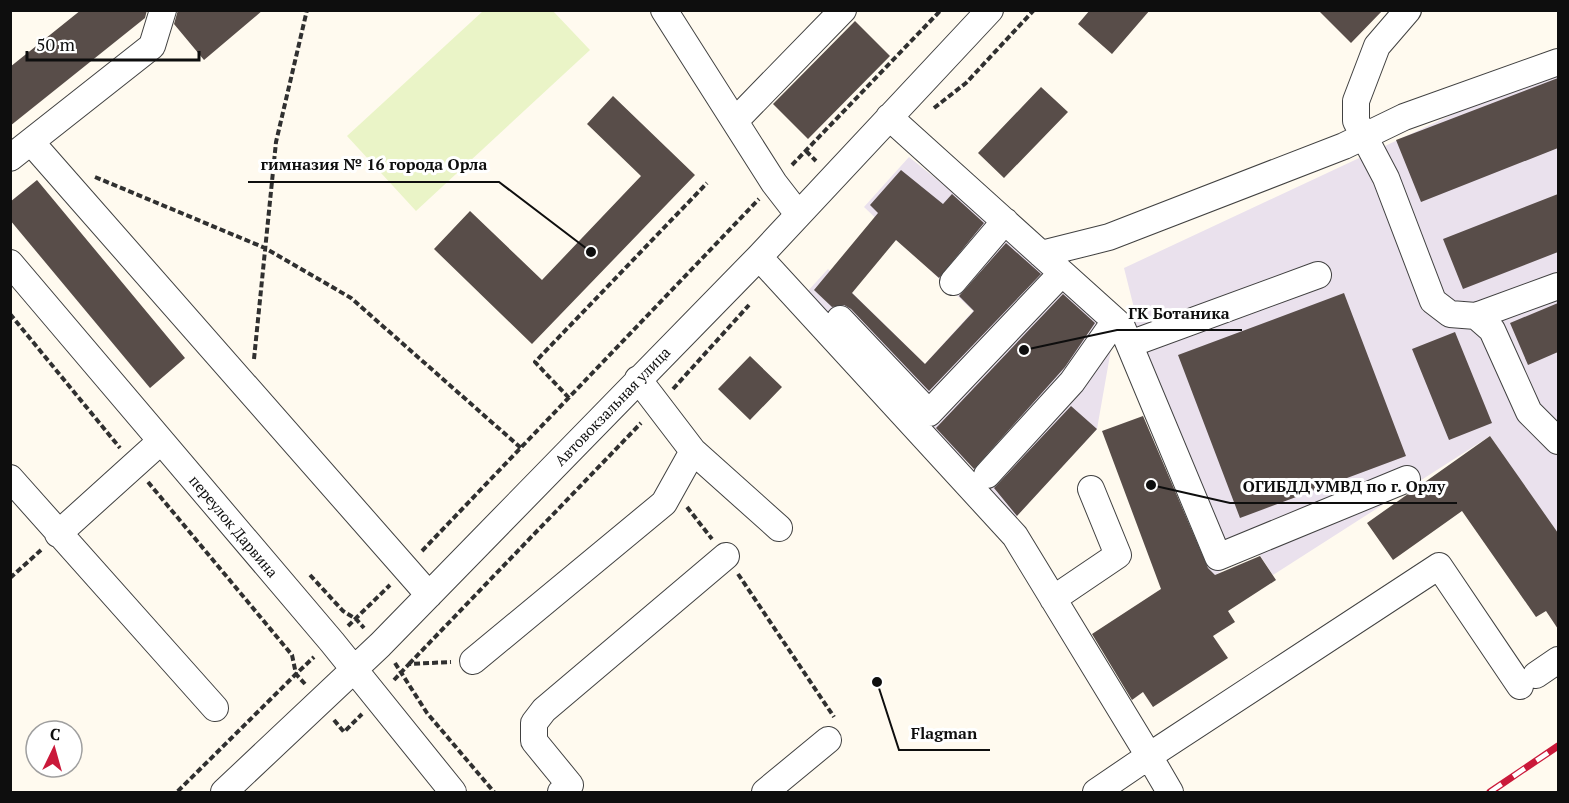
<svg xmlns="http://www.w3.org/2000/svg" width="1569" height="803" viewBox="0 0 1569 803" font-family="'PT Serif',serif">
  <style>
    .industrial { fill: #eae1ed }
    .pitch { fill: #eaf4c7 }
    .building { fill: #584d49 }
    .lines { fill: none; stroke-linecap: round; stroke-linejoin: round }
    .minor-casing { stroke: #414141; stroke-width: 28 }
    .path { stroke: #303030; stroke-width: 4; stroke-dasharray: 6 3; stroke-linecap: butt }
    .minor { stroke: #fff; stroke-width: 26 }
    .rail-casing { stroke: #ca193a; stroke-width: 7 }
    .rail { stroke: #fff; stroke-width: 4.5; stroke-dasharray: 14; stroke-linecap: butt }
    .labels { text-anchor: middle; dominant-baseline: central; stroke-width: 6; stroke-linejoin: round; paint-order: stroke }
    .street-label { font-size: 15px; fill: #0e0e0e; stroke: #fff }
    .leader { fill: none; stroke: #0e0e0e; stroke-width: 2 }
    .callout-dot { fill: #0e0e0e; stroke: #fff; stroke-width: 2 }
    .callout-label { font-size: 16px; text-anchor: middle; font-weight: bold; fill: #0e0e0e; stroke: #fff; stroke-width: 6; stroke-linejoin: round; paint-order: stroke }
  </style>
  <rect width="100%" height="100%" fill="#fffaef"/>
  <path class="industrial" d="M 1558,65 L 1558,534 L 1490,436 L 1273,575 L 1256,549 L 1206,581 L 1206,552 L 1154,412 L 1145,415 L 1113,338 L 1097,429 L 1015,518 L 991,494 L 971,466 L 934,431 L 806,293 L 828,269 L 925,364 L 973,311 L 864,207 L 909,157 L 1010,238 L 1112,336 L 1135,312 L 1124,268 Z"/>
  <path class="pitch" d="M 483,11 L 553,11 L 590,50 L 416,211 L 347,136 Z"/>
  <path class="building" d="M 81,10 L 147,10 L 145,18 L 10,126 L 10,67 Z
    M 178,10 L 263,10 L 204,60 L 174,24 Z
    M 1090,10 L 1150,10 L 1112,54 L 1078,24 Z
    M 1318,10 L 1383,10 L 1351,43 Z
    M 855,21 L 890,56 L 808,139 L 773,104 Z
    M 1558,78 L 1558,148 L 1421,202 L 1396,140 Z
    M 1041,87 L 1068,112 L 1004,178 L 978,153 Z
    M 613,96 L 695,175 L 532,344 L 434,249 L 470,211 L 542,280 L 641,176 L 587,124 Z
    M 901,170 L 943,204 L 952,194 L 984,223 L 939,278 L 896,240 L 852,293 L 925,364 L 974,311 L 959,296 L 1006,243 L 1041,274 L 929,391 L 851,309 L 844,305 L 832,307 L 814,290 L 878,213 L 870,205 Z
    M 37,180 L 185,358 L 150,388 L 10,220 L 10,202 Z
    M 1558,194 L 1558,252 L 1463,289 L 1443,239 Z
    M 1344,293 L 1406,456 L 1240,518 L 1178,355 Z
    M 1063,294 L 1095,323 L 1065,367 L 974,469 L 936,428 Z
    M 1558,303 L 1558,352 L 1528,365 L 1510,323 Z
    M 1455,332 L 1492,423 L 1449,440 L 1412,349 Z
    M 750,356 L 782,387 L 750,420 L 718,389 Z
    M 1071,406 L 1097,429 L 1017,516 L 994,488 Z
    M 1143,416 L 1208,568 L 1215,575 L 1260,556 L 1276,580 L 1228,611 L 1235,622 L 1213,636 L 1228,658 L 1153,707 L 1143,692 L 1132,700 L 1092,634 L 1161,589 L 1102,431 Z
    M 1490,436 L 1558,533 L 1558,629 L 1546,611 L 1536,617 L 1462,511 L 1393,560 L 1367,523 Z"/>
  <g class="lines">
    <g class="minor-casing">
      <path id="minor" d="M 664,10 L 774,183 L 798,214
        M 1408,10 L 1377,46 L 1356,101 L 1356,121 L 1386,178 L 1433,301 L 1450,314 L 1476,316 L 1492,330 L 1529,412 L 1558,441
        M 889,117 L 1122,327 L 1218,557 L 1407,479
        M 735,121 L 843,10
        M 31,142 L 429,595
        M 10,158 L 152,46 L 163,10
        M 1041,254 L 1109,237 L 1344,146 L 1404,117 L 1558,62
        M 759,257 L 1015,536 L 1149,756 L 1439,566 L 1520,686
        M 10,263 L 332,642 L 453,792
        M 953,282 L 1005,221
        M 1476,316 L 1558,286
        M 840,319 L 929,413 L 1062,273
        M 1130,344 L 1318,275
        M 693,451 L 779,528
        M 987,475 L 1072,382 L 1115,321
        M 10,478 L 215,708
        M 58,534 L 161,441
        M 1053,599 L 1118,555 L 1091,489
        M 473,661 L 664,503 L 693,451 L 638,379
        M 1536,675 L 1558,660
        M 224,792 L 380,645 L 759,257 L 990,10
        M 561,792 L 570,785 L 534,741 L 534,723 L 544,710 L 726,556
        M 765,792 L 828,740
        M 1096,792 L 1149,756 L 1170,792"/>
    </g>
    <path class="path" d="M 934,108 L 966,83 L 1034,10
      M 806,151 L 816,161
      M 792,165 L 941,10
      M 95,177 L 265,248 L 351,298 L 521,448
      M 10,314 L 120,448
      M 254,359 L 276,142 L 307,10
      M 673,389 L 749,305
      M 569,398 L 535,362 L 707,183
      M 148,482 L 292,655 L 296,674 L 177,792
      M 687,507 L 712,539
      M 422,551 L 759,199
      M 738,574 L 834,717
      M 310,575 L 343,611 L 356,619 L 364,628
      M 10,578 L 41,550
      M 348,626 L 390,585
      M 395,663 L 427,713 L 494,792
      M 409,664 L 641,423
      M 394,680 L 409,664 L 451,662
      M 305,684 L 296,674 L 314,657
      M 334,720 L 344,732 L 362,714"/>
    <use href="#minor" class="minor"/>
    <g class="rail-casing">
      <path id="rail" d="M 1490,792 L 1558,746"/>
    </g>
    <use href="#rail" class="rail"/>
  </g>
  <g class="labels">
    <g class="street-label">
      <text transform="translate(612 406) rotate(-46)">Автовокзальная улица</text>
      <text transform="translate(234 526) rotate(50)">переулок Дарвина</text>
    </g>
  </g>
  <path class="leader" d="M591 252L499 182H248M1024 350L1117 330H1242M1151 485L1230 503H1457M877 682L899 750H990"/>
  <g class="callout-dot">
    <circle cx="591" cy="252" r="6"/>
    <circle cx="1024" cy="350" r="6"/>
    <circle cx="1151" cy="485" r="6"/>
    <circle cx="877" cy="682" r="6"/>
  </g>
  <g class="callout-label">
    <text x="374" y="170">гимназия № 16 города Орла</text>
    <text x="1179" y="319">ГК Ботаника</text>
    <text x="1344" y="492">ОГИБДД УМВД по г. Орлу</text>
    <text x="944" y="739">Flagman</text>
  </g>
  <rect width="1569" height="803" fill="none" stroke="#0e0e0e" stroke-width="24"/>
  <g transform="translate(54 749) rotate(5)"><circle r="28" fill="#ffffff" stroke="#9f9f9f" stroke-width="1.5"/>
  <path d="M0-4.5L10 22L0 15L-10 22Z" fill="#ca193a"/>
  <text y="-9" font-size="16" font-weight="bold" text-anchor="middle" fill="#0e0e0e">С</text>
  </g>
  <path d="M27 51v9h172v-9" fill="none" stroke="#0e0e0e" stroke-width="3"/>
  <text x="36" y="51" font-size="18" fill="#0e0e0e" stroke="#ffffff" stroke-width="4.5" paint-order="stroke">50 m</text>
</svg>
